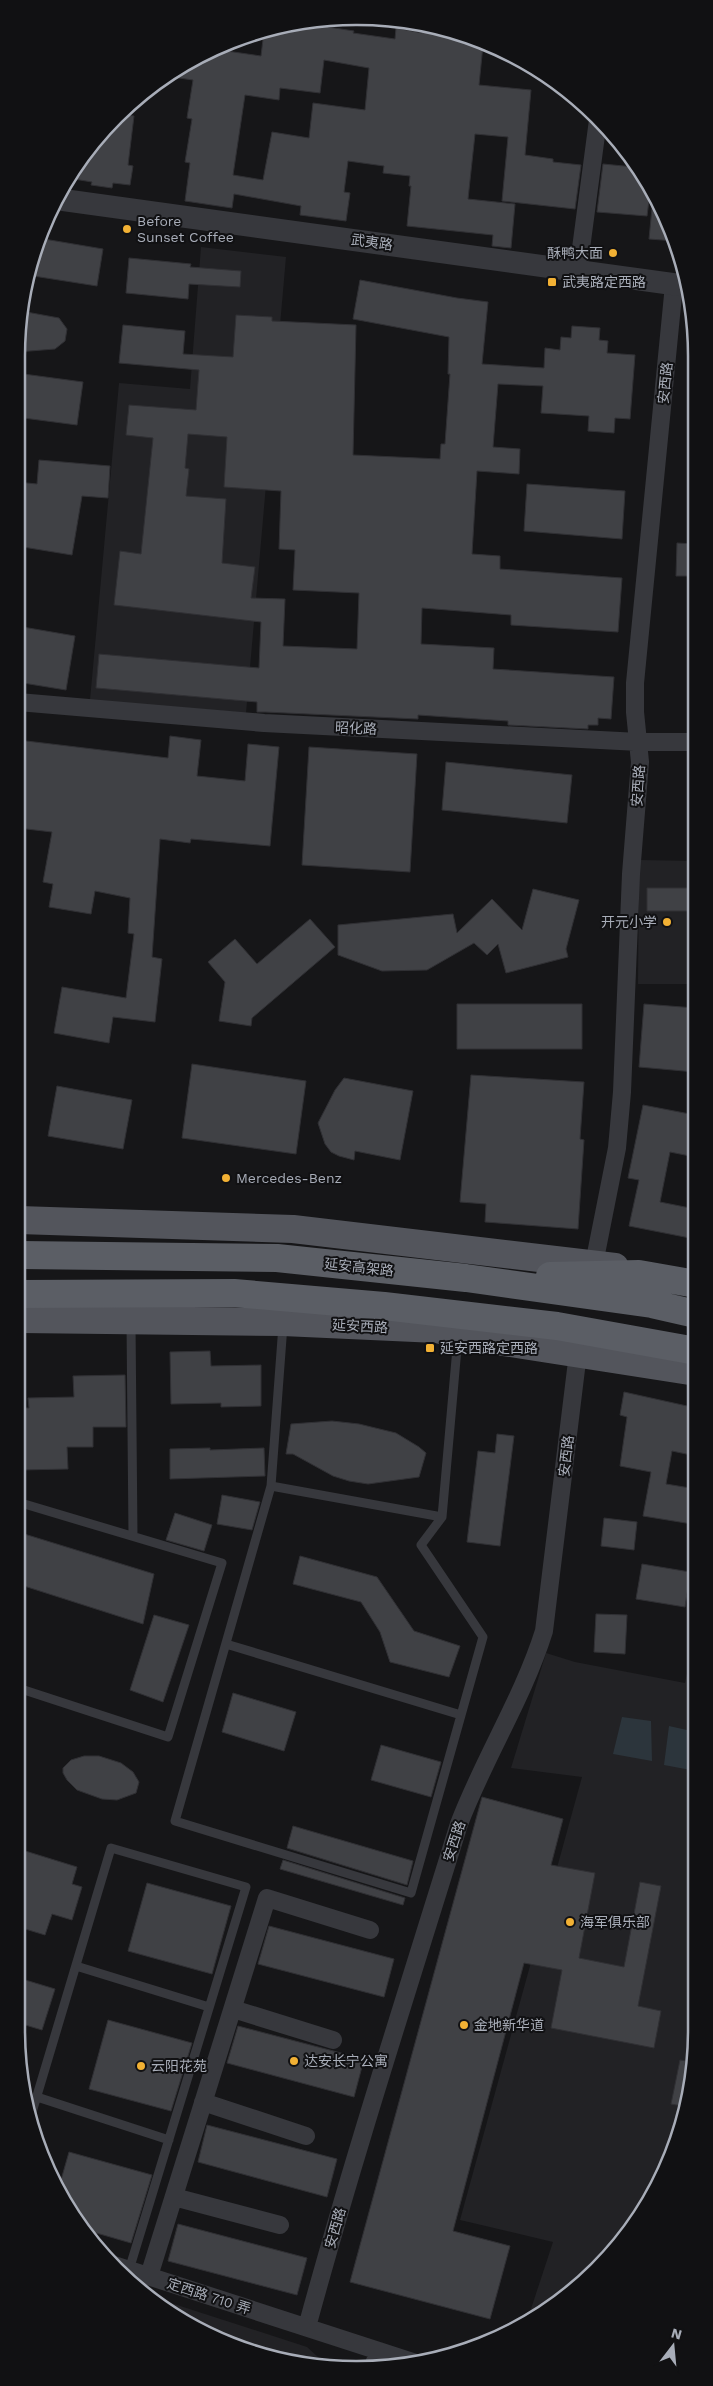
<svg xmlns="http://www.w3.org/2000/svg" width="713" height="2386" viewBox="0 0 713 2386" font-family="'Work Sans','Noto Sans SC',sans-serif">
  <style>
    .built { fill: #222225 }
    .water { fill: #2c353c }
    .building { fill: #404145; stroke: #303034; fill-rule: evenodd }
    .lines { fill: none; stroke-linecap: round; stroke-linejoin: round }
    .service { stroke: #37383d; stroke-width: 9 }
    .minor { stroke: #37383d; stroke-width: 18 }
    .tertiary { stroke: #37383d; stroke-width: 22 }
    .primary { stroke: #53555c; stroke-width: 28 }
    .trunk { stroke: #5b5e65; stroke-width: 28 }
    .poi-dot { fill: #f2b134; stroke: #111113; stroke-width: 2 }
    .labels { text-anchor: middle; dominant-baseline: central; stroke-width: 4; stroke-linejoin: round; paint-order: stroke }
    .poi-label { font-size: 14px; fill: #a8adb8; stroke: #111113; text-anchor: start }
    .street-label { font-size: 14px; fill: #a8adb8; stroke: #111113 }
    .rim { fill: none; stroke: #a8adb8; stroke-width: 2.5 }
  </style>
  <rect width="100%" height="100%" fill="#161618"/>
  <path class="built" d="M 201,247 L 286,257 L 246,713 L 90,700 L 119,383 L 190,389 Z
    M 639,860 L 695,861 L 695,984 L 638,984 Z
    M 696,1630 L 697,2029 L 690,2096 L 671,2160 L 639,2219 L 597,2270 L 546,2312 L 527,2321 L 553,2242 L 460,2220 L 582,1777 L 511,1768 L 546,1653 L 575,1662 L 685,1683 Z
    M 143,2294 L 307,2347 L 329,2367 L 312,2367 L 206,2335 Z"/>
  <path class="water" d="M 622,1717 L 651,1721 L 652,1761 L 613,1754 Z
    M 669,1726 L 696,1732 L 696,1771 L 664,1765 Z"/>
  <path class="building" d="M 308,21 L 329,24 L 328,27 L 354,31 L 353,33 L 395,39 L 396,28 L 422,33 L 423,23 L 483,45 L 479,85 L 531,90 L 525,155 L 553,159 L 553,162 L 581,165 L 575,209 L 502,201 L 508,137 L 475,134 L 468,199 L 515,204 L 511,248 L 492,246 L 493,235 L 407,226 L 411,186 L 409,186 L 410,176 L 383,173 L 384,166 L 348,161 L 344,192 L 350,193 L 346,221 L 300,215 L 301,206 L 234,194 L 232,208 L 185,201 L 190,163 L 185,162 L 192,119 L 187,118 L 193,80 L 165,76 L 213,49 L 261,56 L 264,31 L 290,23 ZM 324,60 L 369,68 L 365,110 L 313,103 L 309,138 L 272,132 L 263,180 L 233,175 L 245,95 L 279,100 L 280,88 L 320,93 Z
    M 119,114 L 134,116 L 128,165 L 133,166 L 130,185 L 113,183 L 112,188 L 91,185 L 92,182 L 68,178 L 74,167 Z
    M 603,164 L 634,167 L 650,192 L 647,216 L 597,212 Z
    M 653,198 L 671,226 L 675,241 L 649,239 Z
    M 38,238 L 103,249 L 97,286 L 27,275 Z
    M 129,258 L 191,264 L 190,267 L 241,271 L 240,287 L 189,284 L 188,299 L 126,293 Z
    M 360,280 L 457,298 L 488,302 L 482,364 L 544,368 L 545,348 L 560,350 L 561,337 L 571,338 L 572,326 L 600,328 L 599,340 L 608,341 L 607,353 L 635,355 L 630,419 L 615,418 L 614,433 L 588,431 L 589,416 L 541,413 L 543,386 L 498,384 L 493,447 L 520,449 L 519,474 L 477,471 L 472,554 L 500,556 L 500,569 L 622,578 L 618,632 L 511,625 L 511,615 L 422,608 L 421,644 L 494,648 L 493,669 L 614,677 L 611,719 L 598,718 L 598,725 L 588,725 L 588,729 L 508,725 L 508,721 L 418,715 L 418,719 L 265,712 L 257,712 L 257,702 L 96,688 L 99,654 L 259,668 L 261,622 L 114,605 L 120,551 L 141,554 L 153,438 L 126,435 L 129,405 L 196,410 L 199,370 L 119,363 L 123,325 L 185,331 L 183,354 L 233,357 L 236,315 L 272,317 L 272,321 L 356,325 L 353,455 L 440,459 L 441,444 L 445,444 L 450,374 L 448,374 L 449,337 L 353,319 ZM 188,434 L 227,437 L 224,487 L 281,491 L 279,549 L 295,550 L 293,590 L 359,593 L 357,649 L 283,646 L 285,599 L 251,598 L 255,567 L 222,563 L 226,499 L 186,496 L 189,469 L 185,468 Z
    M 21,311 L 59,318 L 67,329 L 65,341 L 55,349 L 17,352 Z
    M 16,373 L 83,382 L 77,425 L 16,417 Z
    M 39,460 L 110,466 L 108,498 L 82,496 L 72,555 L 17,546 L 17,482 L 37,484 Z
    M 527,484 L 625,491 L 622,539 L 524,531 Z
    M 677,543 L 694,544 L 694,576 L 676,576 Z
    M 17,626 L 75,636 L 66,690 L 17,682 Z
    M 170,736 L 201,740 L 197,776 L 245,781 L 248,744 L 279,747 L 270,846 L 191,839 L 190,843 L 160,839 L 152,957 L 162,959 L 155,1022 L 113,1017 L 109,1043 L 54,1033 L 62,987 L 126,998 L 134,934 L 128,933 L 130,898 L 95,891 L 91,914 L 49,907 L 53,884 L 43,882 L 52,832 L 18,828 L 18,740 L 168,758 Z
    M 309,747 L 417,754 L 410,872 L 302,865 Z
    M 446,762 L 572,775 L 567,823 L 442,810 Z
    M 647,888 L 695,888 L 695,911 L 647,911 Z
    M 533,889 L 579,900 L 566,949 L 568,957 L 506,973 L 498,944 L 487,955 L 474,943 L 427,970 L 382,971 L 338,955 L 338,925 L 453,914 L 457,933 L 492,899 L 522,930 Z
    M 310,919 L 335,947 L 252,1018 L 251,1026 L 219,1021 L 225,982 L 208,962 L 235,939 L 257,964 Z
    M 457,1004 L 582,1004 L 582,1049 L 457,1049 Z
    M 644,1004 L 695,1008 L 695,1072 L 639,1067 Z
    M 192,1064 L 306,1081 L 296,1154 L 182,1138 Z
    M 471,1075 L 584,1082 L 580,1139 L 584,1140 L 578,1229 L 485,1222 L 486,1204 L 460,1202 Z
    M 344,1078 L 413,1091 L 400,1160 L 355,1151 L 354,1160 L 339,1156 L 331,1152 L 325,1144 L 318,1123 L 335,1090 Z
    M 57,1086 L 132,1100 L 123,1149 L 48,1136 Z
    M 643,1105 L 695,1115 L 695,1157 L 670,1152 L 660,1202 L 695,1209 L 695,1239 L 629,1226 L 639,1180 L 628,1178 Z
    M 210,1351 L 211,1366 L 261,1365 L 261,1406 L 221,1407 L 221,1403 L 171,1404 L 170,1352 Z
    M 125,1375 L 126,1427 L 93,1427 L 93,1447 L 67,1447 L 68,1469 L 20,1470 L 20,1408 L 29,1408 L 28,1398 L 74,1397 L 73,1376 Z
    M 624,1392 L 696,1408 L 696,1456 L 672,1451 L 666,1484 L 696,1489 L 692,1524 L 643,1516 L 651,1472 L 620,1466 L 627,1417 L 620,1415 Z
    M 332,1421 L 359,1424 L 396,1433 L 419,1447 L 426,1453 L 419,1477 L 368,1484 L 349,1481 L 333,1476 L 293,1454 L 286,1454 L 291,1424 Z
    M 497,1434 L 514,1436 L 500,1546 L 467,1542 L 478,1451 L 495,1453 Z
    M 210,1448 L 210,1450 L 264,1448 L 265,1476 L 170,1479 L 170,1449 Z
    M 222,1495 L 260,1502 L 252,1530 L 217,1524 Z
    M 175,1513 L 212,1525 L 204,1551 L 166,1540 Z
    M 604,1518 L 637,1522 L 634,1550 L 601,1546 Z
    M 21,1533 L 154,1574 L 143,1624 L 21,1585 Z
    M 300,1556 L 377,1577 L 414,1631 L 460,1646 L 449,1677 L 390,1662 L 380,1632 L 361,1602 L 293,1584 Z
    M 642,1564 L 690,1572 L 685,1607 L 636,1599 Z
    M 596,1614 L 627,1615 L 625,1654 L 594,1652 Z
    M 154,1615 L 189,1625 L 163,1702 L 130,1690 Z
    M 233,1693 L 296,1712 L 284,1751 L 222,1732 Z
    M 381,1745 L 441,1762 L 431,1797 L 371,1780 Z
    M 99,1756 L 121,1763 L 133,1772 L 139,1782 L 136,1793 L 117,1800 L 102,1799 L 77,1790 L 67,1780 L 63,1773 L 63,1768 L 71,1760 L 84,1756 Z
    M 482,1797 L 563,1819 L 551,1865 L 595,1873 L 579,1958 L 624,1967 L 640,1882 L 661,1886 L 638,2006 L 661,2011 L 654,2048 L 551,2028 L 562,1970 L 524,1963 L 453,2231 L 510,2246 L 490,2319 L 350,2282 Z
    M 293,1826 L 413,1861 L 407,1885 L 287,1848 Z
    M 22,1850 L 77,1867 L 72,1884 L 82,1887 L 72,1920 L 52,1914 L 45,1935 L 22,1928 Z
    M 283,1860 L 405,1898 L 403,1905 L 280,1869 Z
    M 147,1883 L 231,1906 L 212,1974 L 128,1951 Z
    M 269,1926 L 394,1959 L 384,1997 L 258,1964 Z
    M 22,1979 L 55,1989 L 42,2030 L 22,2024 Z
    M 108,2020 L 192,2043 L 171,2111 L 89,2089 Z
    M 238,2026 L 364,2059 L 354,2097 L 227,2063 Z
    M 680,2060 L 694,2062 L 690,2096 L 687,2107 L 671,2104 Z
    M 207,2125 L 337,2159 L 327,2197 L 198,2162 Z
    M 69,2152 L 152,2175 L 131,2243 L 86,2230 L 59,2187 Z
    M 178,2224 L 307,2258 L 297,2295 L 168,2261 Z"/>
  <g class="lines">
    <path class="service" d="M 131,1323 L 133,1535
      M 283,1325 L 271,1486 L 175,1821 L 411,1893 L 483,1637 L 421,1545 L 442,1517 L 458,1337
      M 271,1486 L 442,1517
      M 21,1503 L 222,1563 L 168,1737 L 21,1689
      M 226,1644 L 461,1715
      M 76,1966 L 209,2007
      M 37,2097 L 169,2140
      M 30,2119 L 111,1848 L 246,1887 L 129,2270"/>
    <path class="minor" d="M 578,271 L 598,120
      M 18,702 L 264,723 L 639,742 L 695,742
      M 592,1274 L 617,1148 L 622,1092 L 631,874 L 640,762 L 635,712 L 635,683 L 674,285
      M 233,2009 L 333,2040
      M 203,2102 L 306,2136
      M 174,2197 L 280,2225
      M 111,2264 L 416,2363
      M 149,2276 L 267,1898 L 370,1930
      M 307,2327 C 353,2158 407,1992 459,1824 C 484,1758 523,1698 544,1631 L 578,1353
      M 372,2369 L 379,2351"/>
    <path class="tertiary" d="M 56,199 L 687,286"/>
    <path class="primary" d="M 19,1220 L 293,1229 L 615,1267
      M 20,1319 L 283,1322 L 437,1329 L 459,1335 L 696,1372"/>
    <path class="trunk" d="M 20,1255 L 277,1258 L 466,1278 L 652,1304 L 696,1314
      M 550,1276 L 639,1274 L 696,1284
      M 20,1294 L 234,1293 L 384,1306 L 557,1326 L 696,1351"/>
  </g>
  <g class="poi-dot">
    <circle cx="127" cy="229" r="5"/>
    <circle cx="613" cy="253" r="5"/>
    <rect x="547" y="277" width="10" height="10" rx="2.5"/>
    <circle cx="667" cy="922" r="5"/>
    <circle cx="226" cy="1178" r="5"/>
    <rect x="425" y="1343" width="10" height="10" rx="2.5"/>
    <circle cx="570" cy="1922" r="5"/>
    <circle cx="464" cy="2025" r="5"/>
    <circle cx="294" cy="2061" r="5"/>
    <circle cx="141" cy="2066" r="5"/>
  </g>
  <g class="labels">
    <g class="poi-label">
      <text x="137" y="221">Before<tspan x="137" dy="16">Sunset Coffee</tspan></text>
      <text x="603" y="253" text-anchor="end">酥鸭大面</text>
      <text x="562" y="282">武夷路定西路</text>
      <text x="657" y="922" text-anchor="end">开元小学</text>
      <text x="236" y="1178">Mercedes-Benz</text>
      <text x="440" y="1348">延安西路定西路</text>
      <text x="580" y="1922">海军俱乐部</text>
      <text x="474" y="2025">金地新华道</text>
      <text x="304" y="2061">达安长宁公寓</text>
      <text x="151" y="2066">云阳花苑</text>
    </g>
    <g class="street-label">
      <text transform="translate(372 242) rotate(8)">武夷路</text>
      <text transform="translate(665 383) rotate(-84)">安西路</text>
      <text transform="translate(356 728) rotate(3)">昭化路</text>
      <text transform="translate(638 786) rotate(-86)">安西路</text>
      <text transform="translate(359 1267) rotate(6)">延安高架路</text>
      <text transform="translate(360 1326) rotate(3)">延安西路</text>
      <text transform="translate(566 1456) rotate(-83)">安西路</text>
      <text transform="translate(454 1841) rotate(-72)">安西路</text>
      <text transform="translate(335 2228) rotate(-74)">安西路</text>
      <text transform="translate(209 2296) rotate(18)">定西路 710 弄</text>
    </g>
  </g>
  <path d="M0 0H713V2386H0ZM356 25H357A331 331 0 0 1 688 356V2030A331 331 0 0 1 357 2361H356A331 331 0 0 1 25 2030V356A331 331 0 0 1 356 25Z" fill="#111113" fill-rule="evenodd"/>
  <path class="rim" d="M356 25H357A331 331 0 0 1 688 356V2030A331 331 0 0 1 357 2361H356A331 331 0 0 1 25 2030V356A331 331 0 0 1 356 25Z"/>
  <g transform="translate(673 2346) rotate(16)" stroke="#111113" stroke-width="4" paint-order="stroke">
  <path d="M0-4L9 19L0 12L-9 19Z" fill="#a8adb8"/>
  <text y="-8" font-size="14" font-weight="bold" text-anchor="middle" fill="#a8adb8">N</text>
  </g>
</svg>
